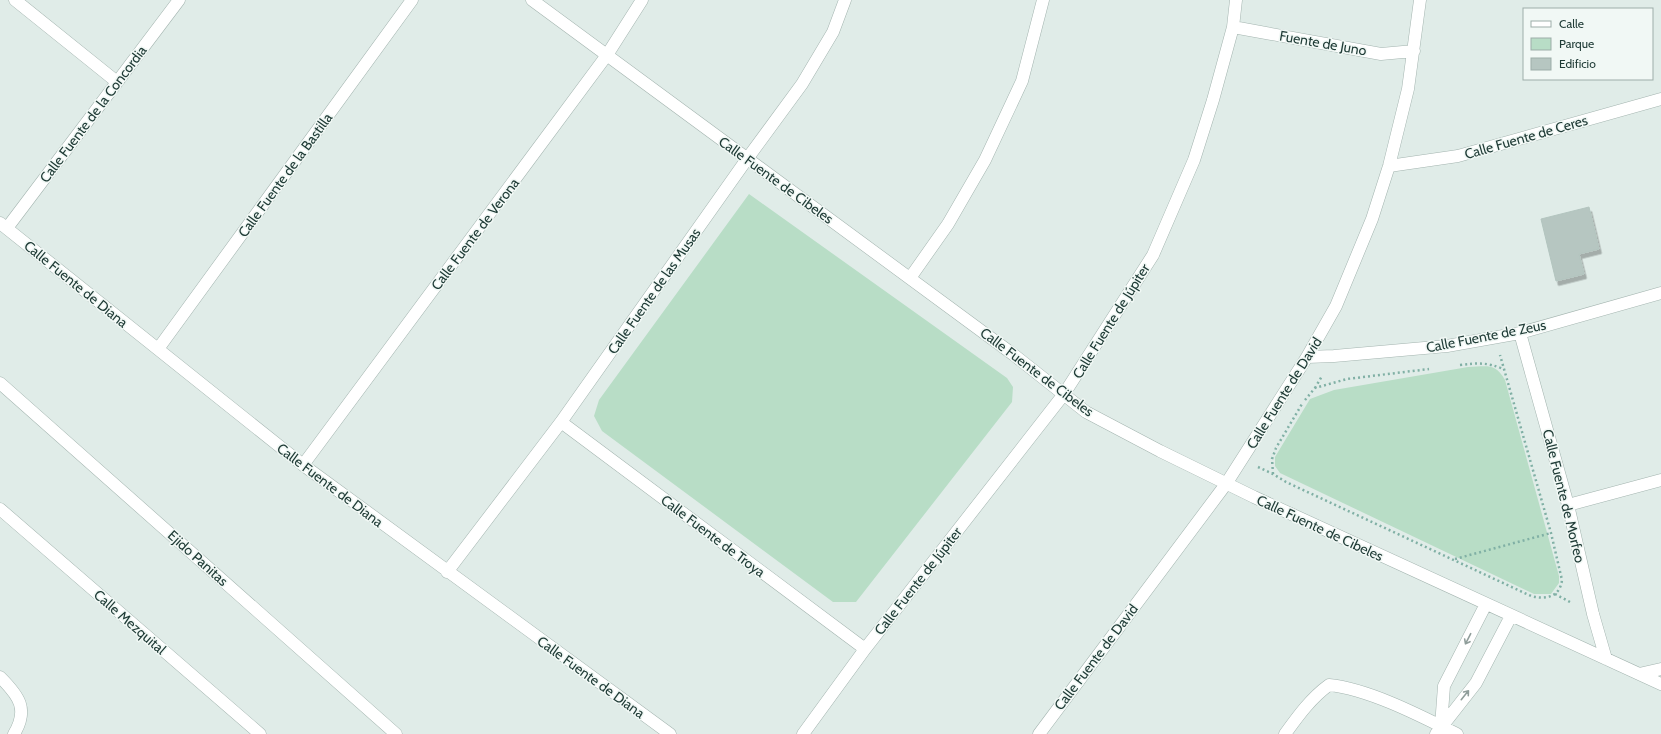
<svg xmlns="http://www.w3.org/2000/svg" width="1661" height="734" viewBox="0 0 1661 734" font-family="Cabin,sans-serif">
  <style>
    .green { fill: #b8ddc6 }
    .building { fill: #b6c6c1; stroke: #b3c5bf; filter: url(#shadow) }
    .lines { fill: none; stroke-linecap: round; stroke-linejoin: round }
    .minor-casing { stroke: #a3b4af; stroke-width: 13 }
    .path { stroke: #80b0a5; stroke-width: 2.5; stroke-dasharray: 2 3; stroke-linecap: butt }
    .minor { stroke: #fff; stroke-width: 12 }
    .oneway { stroke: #909e9b }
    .labels { text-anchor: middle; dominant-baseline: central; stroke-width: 3; stroke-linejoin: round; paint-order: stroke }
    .street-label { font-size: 14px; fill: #203c37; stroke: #f1f8f5 }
  </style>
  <defs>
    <filter id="shadow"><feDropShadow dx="2.5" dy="4.5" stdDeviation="0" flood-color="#0004"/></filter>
  </defs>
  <rect width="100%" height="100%" fill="#e0ece8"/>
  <path class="green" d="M 749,194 L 1007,378 L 1013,387 L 1012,402 L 856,602 L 833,602 L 602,431 L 594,416 L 599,400 Z
    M 1468,367 C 1486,367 1495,362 1505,380 L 1559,576 L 1559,583 L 1551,594 L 1534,594 L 1280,473 L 1275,466 L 1275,457 L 1310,399 L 1334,390 Z"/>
  <path class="building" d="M 1589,207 L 1599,249 L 1579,254 L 1584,274 L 1556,281 L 1541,219 Z"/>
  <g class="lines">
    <g class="minor-casing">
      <path id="minor" d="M 15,0 L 117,82
        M 532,0 L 1014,355 L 1086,412 L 1160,451 L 1254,497 L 1661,684
        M 1233,27 L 1381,54 L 1414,51
        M 1389,166 L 1458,156 L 1661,99
        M 0,223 L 303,465 L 670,734
        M 7,228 L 179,0
        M 910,278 L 948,224 L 985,160 L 1022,81 L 1043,0
        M 1520,333 L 1568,505 L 1593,614 L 1606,659
        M 158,349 L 412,0
        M 1307,357 L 1334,356 L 1447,346 L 1520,333 L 1661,293
        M 0,383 L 396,734
        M 561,422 L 865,649
        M 303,465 L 607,55 L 642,0
        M 1568,505 L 1661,480
        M 0,509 L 260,734
        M 447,572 L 561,422 L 747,159 L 802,84 L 833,32 L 845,0
        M 1639,674 L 1661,669
        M 0,677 C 19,696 29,709 14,734
        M 1441,726 L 1444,686 L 1486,604
        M 803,734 L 865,649 L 1064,394 L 1153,255 L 1194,160 L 1213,100 L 1233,27 L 1236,0
        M 1039,734 L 1226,484 L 1307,357 L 1336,306 L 1372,219 L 1389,166 L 1408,89 L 1420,0
        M 1285,734 C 1298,716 1311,698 1329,685 C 1369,689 1421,716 1457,734
        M 1436,734 L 1476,683 L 1511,616"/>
    </g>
    <path class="path" d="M 1460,365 C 1477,363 1487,362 1503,369
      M 1315,388 L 1322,376
      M 1305,400 L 1315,388 L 1347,379 L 1429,369
      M 1258,467 L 1273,474 L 1286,482 L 1531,596 C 1546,600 1560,597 1562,580 L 1551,533 L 1500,355
      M 1273,474 L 1272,459 L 1276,448 L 1302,404
      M 1455,559 L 1551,533
      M 1555,594 L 1570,602"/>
    <use href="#minor" class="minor"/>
  </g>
  <defs><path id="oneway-shaft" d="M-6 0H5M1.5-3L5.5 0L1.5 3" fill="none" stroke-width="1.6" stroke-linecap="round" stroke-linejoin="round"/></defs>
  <g class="oneway">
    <use href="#oneway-shaft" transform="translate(1468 639) rotate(117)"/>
    <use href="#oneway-shaft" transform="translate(1465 695) rotate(-51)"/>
  </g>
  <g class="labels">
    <g class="street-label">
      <text transform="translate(1323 43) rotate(10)">Fuente de Juno</text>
      <text transform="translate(93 114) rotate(-53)">Calle Fuente de la Concordia</text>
      <text transform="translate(1526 137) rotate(-16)">Calle Fuente de Ceres</text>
      <text transform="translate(285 175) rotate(-54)">Calle Fuente de la Bastilla</text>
      <text transform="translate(776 180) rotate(36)">Calle Fuente de Cibeles</text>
      <text transform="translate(475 234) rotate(-53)">Calle Fuente de Verona</text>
      <text transform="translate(76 284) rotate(39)">Calle Fuente de Diana</text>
      <text transform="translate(654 291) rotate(-55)">Calle Fuente de las Musas</text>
      <text transform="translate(1111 321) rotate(-58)">Calle Fuente de Júpiter</text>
      <text transform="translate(1486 336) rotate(-11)">Calle Fuente de Zeus</text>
      <text transform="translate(1037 372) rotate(37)">Calle Fuente de Cibeles</text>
      <text transform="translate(1284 393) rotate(-58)">Calle Fuente de David</text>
      <text transform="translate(330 485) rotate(37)">Calle Fuente de Diana</text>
      <text transform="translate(1564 496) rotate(76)">Calle Fuente de Morfeo</text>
      <text transform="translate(1320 528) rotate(25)">Calle Fuente de Cibeles</text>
      <text transform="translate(713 536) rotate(37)">Calle Fuente de Troya</text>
      <text transform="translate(198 558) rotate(42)">Ejido Panitas</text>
      <text transform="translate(918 581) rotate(-52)">Calle Fuente de Júpiter</text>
      <text transform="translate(130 622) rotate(41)">Calle Mezquital</text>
      <text transform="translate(1096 657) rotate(-53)">Calle Fuente de David</text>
      <text transform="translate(591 677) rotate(36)">Calle Fuente de Diana</text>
    </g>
  </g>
  <rect x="1523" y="8" width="130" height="72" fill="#f1f8f5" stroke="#9dada9"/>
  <rect x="1531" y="21" width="20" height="6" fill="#ffffff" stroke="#9dada9"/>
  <text x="1559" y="28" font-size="12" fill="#203c37">Calle</text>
  <rect x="1531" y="38" width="20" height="12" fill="#b8ddc6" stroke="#9dada9"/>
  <text x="1559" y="48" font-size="12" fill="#203c37">Parque</text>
  <rect x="1531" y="58" width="20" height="12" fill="#b6c6c1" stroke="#9dada9"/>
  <text x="1559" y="68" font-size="12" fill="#203c37">Edificio</text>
</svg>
